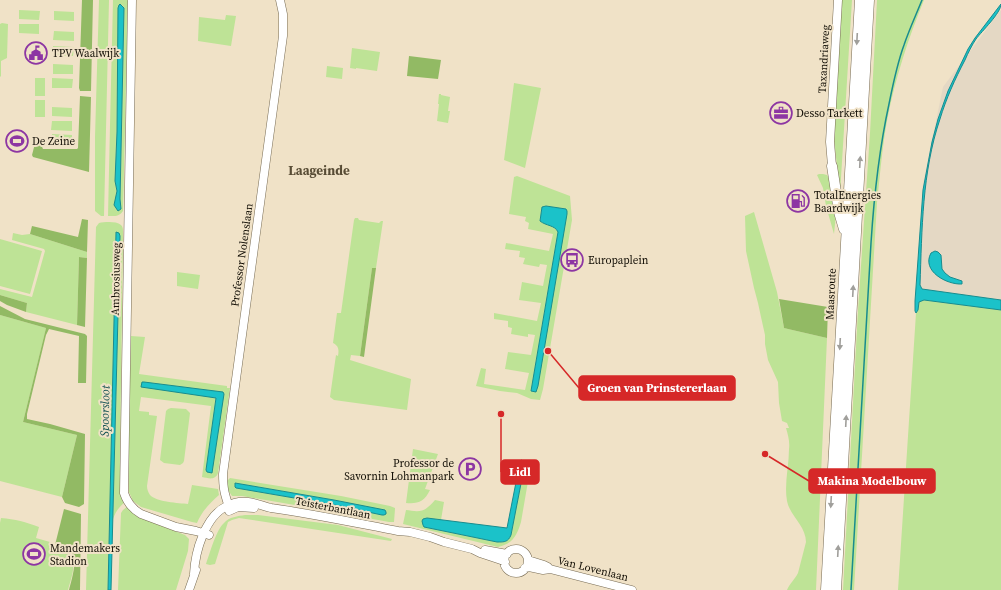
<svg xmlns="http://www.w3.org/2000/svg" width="1001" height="590" viewBox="0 0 1001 590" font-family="'Source Serif 4',serif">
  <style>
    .industrial { fill: #e4d8c4 }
    .green { fill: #bee396; fill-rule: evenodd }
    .forest { fill: #92ba64 }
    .water { fill: #1bc2c9; stroke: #188c8e }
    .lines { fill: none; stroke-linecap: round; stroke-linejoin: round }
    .stream { stroke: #188c8e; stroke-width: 1.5 }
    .secondary-casing { stroke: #786c54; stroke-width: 9 }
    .highway-casing { stroke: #786c54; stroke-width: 11 }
    .secondary { stroke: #fff; stroke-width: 8 }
    .highway { stroke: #fff; stroke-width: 10 }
    .oneway { fill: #a09f9b }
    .labels { text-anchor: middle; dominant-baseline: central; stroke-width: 4; stroke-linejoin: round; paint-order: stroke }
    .poi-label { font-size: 11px; fill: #120e05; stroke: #f0e2c7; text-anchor: start }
    .street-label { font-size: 11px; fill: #120e05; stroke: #f0e2c7 }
    .water-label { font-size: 12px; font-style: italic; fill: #0e4e51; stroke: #f0e2c7 }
    .quarter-label { font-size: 13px; font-weight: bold; fill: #584c35; stroke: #f0e2c7 }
    .leader { fill: none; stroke: #d62828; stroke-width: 1.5 }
    .callout-dot { fill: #d62828; stroke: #f0e2c7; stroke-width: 1.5 }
    .callout { fill: #d62828; stroke: #d62828; stroke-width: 1.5 }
    .callout-label { font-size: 12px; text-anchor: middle; font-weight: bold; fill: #fff }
  </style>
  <rect width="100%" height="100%" fill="#f0e2c7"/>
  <path class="industrial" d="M 1001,10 L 1001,327 L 917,299 L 923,184 L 943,87 Z"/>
  <path class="green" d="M 99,0 L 109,0 L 104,216 L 101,216 L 95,211 L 95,137 Z
    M 113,0 L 127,0 L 128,1 L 123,211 C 119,217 114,216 108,216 L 110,125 ZM 119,5 L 122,5 L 124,8 L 120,199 L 116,195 L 117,190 L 115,181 L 117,132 Z
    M 841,0 L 852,0 L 840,194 L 834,139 Z
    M 877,0 L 924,0 C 908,39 895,79 887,121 C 882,148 880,176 877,203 L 854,590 L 843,590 L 858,310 L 870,133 Z
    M 19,10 L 40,11 L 39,20 L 19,19 Z
    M 54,11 L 74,12 L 74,21 L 54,20 Z
    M 226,15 L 236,16 L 231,46 L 198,41 L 199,17 L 225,20 Z
    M 2,23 L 8,24 L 7,58 L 1,61 L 1,76 L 0,77 L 0,24 Z
    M 19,24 L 39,24 L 39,34 L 19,33 Z
    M 54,31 L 74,32 L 74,41 L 53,40 Z
    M 53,46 L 74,47 L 73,56 L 53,55 Z
    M 352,48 L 380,52 L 377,71 L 356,68 L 356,69 L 350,68 Z
    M 53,64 L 73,65 L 73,74 L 53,74 Z
    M 327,66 L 343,68 L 342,79 L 326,77 Z
    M 35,78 L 45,78 L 45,96 L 35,96 Z
    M 52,78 L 73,79 L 72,88 L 52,88 Z
    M 514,83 L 541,88 L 525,168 L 504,160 Z
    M 439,94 L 441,94 L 441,95 L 450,97 L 448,111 L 450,111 L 448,123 L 437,121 L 439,104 L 438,104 Z
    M 35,100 L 45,100 L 45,117 L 35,117 Z
    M 52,107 L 72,108 L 72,117 L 52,116 Z
    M 52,121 L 72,121 L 72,131 L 51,130 Z
    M 52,134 L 72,135 L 72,144 L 52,143 Z
    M 819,174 L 823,174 L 827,175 L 831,181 L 836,214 L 834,234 L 826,206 L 823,188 L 817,175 Z
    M 517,176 L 570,196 L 572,220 L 543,389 L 540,400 L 531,399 L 517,393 L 500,391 L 476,386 L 481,368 L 486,369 L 484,384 L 525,390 L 529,373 L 505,369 L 508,352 L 531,355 L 535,335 L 528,334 L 528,337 L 511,334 L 512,328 L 508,327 L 508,321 L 494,319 L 494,313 L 537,321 L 541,303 L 519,300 L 522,282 L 543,286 L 547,265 L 540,264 L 539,267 L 523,264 L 525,258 L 519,257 L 520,251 L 505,249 L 506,243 L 549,251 L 553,234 L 528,229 L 529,223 L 525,221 L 526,217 L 509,214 L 514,177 ZM 546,206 L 565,209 L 531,390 L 558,232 C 555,226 547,224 540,221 L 542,207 Z
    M 754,212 L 777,292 L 784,328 L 788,329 L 827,338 L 816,590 L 787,590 C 790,583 795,579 798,573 L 806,542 C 806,526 790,516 787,501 C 784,484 789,466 789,449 C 790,442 788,435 786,428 L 789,428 L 787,423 L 782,421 L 779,403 L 778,382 L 768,360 L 765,344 L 765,335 L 761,317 L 758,303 L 754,288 L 746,251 L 745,216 Z
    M 355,218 L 358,218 L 359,220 L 379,223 L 381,221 L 383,221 L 376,268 L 372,268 L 360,356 L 351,355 L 350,360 L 411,379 L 407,410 L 334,400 L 330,397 L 336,355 L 338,356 C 339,350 339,346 333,343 L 337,313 L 341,313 L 354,220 Z
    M 99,223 C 105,222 116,221 121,225 C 123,227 123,229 123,232 L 120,457 L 121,494 L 125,502 C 119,507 116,511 113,519 L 120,236 L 116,232 L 108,590 L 86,590 L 96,227 Z
    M 13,233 L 22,235 L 30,234 L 87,252 L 87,258 L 79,257 L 77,325 L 26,312 L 27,303 L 0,295 L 0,289 L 32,297 L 45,251 L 44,249 L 12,240 Z
    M 0,239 L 42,251 L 30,294 L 0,286 Z
    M 177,272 L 200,275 L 198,289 L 177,286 Z
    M 924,300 L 1001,310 L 1001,590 L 898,590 L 916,313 L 918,310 L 919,302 Z
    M 0,315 L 46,328 L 23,422 L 77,435 L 62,497 L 0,481 Z
    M 131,336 L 145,337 L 139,374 L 227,386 L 227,388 L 230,388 L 218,473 C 215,481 208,478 202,477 L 211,406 L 141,397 L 139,411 L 149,412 L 149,415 L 157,416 L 147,486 C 147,489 148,492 150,495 C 156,502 179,503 188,504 L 192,485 L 218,489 L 219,495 C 210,503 202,511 197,523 L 192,522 L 141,507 L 133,501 L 129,492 L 128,457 ZM 142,382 L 144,382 L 223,393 L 206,470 L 216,398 Z
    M 171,408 L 186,409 L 190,413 L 184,461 L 183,463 L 180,465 L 164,463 L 160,460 L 166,411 L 168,409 Z
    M 413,449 L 438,454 L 425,489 L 430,490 C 424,502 418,504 406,503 Z
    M 525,463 L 531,464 L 521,522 C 517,535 513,544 498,547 L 403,524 L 406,510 C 414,511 422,513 428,507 C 431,505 433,502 435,500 L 444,502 L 441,520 L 427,518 L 424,527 L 497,542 L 505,542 L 511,535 Z
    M 230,478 L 341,496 L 390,506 L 395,508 L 395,509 L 394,522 L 389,522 L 318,509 L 242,496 L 232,496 L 228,490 L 227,481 ZM 236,483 L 334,500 L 384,510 L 382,515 L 335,505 L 236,488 L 235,487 Z
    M 128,506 L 138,517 L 185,535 L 189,539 L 188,551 L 176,590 L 118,590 L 121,513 L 123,510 Z
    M 245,515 L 258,515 L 338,525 L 392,539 L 391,541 L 239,518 L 232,520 L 228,522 L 215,564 L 210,565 L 206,564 C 210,553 216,530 224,523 C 229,517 238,516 245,515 Z
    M 1,518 C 15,519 26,522 39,527 L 36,538 L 50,542 L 49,548 C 54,550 59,550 64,552 C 80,559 71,578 68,590 L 0,590 L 0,523 Z"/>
  <path class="forest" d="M 82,0 L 93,0 L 91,91 L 80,91 L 79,88 Z
    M 409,56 L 441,60 L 438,79 L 407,76 Z
    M 80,96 L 91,97 L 89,172 L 33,157 L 32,155 L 37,136 L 43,149 L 77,149 L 78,148 Z
    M 82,219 L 88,220 L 87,252 L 30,234 L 32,226 L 78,237 Z
    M 79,257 L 87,258 L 85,327 L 77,325 Z
    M 372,268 L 376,268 L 364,357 L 360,356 Z
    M 0,295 L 27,303 L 26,312 L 7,305 L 0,301 Z
    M 779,299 L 828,307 L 827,338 L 788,329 L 784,328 Z
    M 0,306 L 25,319 L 85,334 L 87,336 L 86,383 L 78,383 L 79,336 L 49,329 L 46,335 L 27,414 L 27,419 L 50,424 L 85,434 L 84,504 L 79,507 L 65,503 L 62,497 L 77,435 L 23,422 L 46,328 L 0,315 Z
    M 64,509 L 81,514 L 80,590 L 69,590 C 71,581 79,559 70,552 C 66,549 60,547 55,545 Z"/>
  <path class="water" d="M 120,4 L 124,8 L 120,199 L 121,209 L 118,211 L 114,205 L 117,191 L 115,181 L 117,132 L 118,8 L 119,5 Z
    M 1001,4 C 1001,13 982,31 976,39 C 972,45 968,53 965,60 C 955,79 946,99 940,119 C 922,172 922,230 920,285 L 922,289 L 1001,300 L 1001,310 L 924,300 L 919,302 L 918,310 L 916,313 L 915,311 L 915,301 L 923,190 L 932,142 L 938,119 L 948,91 L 968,49 L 975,38 Z
    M 546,206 L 566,209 L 567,211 L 567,214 L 538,386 L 536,392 L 531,391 L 558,232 C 555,225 546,226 540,221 L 542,207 Z
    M 116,232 L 119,233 L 120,236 L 111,590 L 108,590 Z
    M 935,251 L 938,252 L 941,255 L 942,269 L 945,273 L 950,277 L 962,281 L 962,284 C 947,285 921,271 931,253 Z
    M 142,382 L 144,382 L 223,392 L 224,394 L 212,473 L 207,472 L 206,470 L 216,398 L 141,387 Z
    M 521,460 L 524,461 L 525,463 L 511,535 C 508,542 505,542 497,542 L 424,527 L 423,525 L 422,521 L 423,519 L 427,518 L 507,528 L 520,462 Z
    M 235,483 L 334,500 L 385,510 L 386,512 L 386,514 L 384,515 L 382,515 L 335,505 L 236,488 L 235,487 Z"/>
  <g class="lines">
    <path class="stream" d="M 851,590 L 871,243 C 874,196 879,150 889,104 C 893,84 897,64 904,45 C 909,30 916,15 922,0"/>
    <g class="secondary-casing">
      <path id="secondary" d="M 132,0 L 124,493 C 127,502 132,509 141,514 L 176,527 L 196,531 L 209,535
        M 832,166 L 830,142 L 838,0
        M 230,510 C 225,495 223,490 223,474 L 283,36 L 283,14 L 280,0
        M 229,511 L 238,507 L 254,508
        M504 561a12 12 0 1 1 24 0a12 12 0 1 1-24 0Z
        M 485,550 L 507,554
        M 528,560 L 544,565 L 548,567
        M 525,568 L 529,567 L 543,570 L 550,569 L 632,590
        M 194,574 C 195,552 205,516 227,506 C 234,502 240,501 248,502 C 256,503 263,506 271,508 C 314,514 356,523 398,531 L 410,532 L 430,537 L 444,542 L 472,549 L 480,553 L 501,560 L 505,562
        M 189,590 L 196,570"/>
    </g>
    <g class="highway-casing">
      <path id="highway" d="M 832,166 L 839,212 L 844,229
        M 826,590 L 860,0
        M 836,590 L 869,0"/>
    </g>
    <use href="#secondary" class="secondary"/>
    <use href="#highway" class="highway"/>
  </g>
  <defs><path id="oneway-solid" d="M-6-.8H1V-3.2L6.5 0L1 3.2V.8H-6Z"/></defs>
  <g class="oneway">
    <use href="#oneway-solid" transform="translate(857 39) rotate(93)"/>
    <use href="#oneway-solid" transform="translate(860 162) rotate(-87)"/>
    <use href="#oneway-solid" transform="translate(853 291) rotate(-87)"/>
    <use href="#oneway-solid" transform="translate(840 344) rotate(93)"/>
    <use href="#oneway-solid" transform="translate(846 421) rotate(-87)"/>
    <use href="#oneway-solid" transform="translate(831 502) rotate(93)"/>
    <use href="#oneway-solid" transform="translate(838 551) rotate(-87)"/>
  </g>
  <defs>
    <g id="civic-ring" transform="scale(1.15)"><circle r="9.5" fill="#f0e2c7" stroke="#8d36a3" stroke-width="1.5"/><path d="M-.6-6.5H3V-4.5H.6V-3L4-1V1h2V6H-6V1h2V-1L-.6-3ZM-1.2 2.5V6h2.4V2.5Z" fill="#8d36a3"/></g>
    <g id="office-ring" transform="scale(1.15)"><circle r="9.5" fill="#f0e2c7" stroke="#8d36a3" stroke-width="1.5"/><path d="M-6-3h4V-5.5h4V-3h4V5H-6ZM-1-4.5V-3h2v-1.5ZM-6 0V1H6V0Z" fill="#8d36a3"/></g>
    <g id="stadium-ring" transform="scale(1.15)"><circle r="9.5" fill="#f0e2c7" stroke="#8d36a3" stroke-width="1.5"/><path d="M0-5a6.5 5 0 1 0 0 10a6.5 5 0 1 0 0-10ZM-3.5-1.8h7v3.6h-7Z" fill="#8d36a3"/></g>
    <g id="fuel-ring" transform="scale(1.15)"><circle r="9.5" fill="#f0e2c7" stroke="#8d36a3" stroke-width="1.5"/><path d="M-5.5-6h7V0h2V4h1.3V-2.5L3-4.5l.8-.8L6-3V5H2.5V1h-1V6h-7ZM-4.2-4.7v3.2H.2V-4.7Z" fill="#8d36a3"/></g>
    <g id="bus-ring" transform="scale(1.15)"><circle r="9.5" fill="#f0e2c7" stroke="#8d36a3" stroke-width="1.5"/><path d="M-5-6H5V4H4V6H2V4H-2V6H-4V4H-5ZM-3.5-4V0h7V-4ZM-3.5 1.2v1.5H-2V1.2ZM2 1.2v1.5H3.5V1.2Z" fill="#8d36a3"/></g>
    <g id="parking-ring" transform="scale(1.15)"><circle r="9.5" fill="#f0e2c7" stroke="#8d36a3" stroke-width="1.5"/><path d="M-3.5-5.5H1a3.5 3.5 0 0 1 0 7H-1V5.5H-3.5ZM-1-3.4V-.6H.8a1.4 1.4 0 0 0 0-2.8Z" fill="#8d36a3"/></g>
  </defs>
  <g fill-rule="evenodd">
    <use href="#civic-ring" x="36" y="53"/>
    <use href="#office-ring" x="781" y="113"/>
    <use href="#stadium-ring" x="17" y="141"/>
    <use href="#fuel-ring" x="798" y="201"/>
    <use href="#bus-ring" x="572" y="260"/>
    <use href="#parking-ring" x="470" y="469"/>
    <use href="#stadium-ring" x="34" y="554"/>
  </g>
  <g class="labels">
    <g class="poi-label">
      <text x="52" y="53">TPV Waalwijk</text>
      <text x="796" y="113">Desso Tarkett</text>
      <text x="32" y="141">De Zeine</text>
      <text x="814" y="195">TotalEnergies<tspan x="814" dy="13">Baardwijk</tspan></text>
      <text x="588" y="260">Europaplein</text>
      <text x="454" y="463" text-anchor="end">Professor de<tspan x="454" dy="13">Savornin Lohmanpark</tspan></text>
      <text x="50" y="548">Mandemakers<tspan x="50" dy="13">Stadion</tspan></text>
    </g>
    <g class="street-label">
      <text transform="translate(824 59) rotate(-87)">Taxandriaweg</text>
      <text transform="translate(242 255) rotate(-82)">Professor Nolenslaan</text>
      <text transform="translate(116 279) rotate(-89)">Ambrosiusweg</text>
      <text transform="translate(831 294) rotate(-87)">Maasroute</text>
      <text transform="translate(333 508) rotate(11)">Teisterbantlaan</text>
      <text transform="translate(593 569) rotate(14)">Van Lovenlaan</text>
    </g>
    <g class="water-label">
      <text transform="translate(105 411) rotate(-89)">Spoorsloot</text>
    </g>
    <g class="quarter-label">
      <text x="319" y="170">Laageinde</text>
    </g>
  </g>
  <path class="leader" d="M548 351L579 388M501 414L501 472M765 454L809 481"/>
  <g class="callout-dot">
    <circle cx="548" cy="351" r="4"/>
    <circle cx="501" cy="414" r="4"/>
    <circle cx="765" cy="454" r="4"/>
  </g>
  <g class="callout">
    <rect x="579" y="376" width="156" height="24" rx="4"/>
    <rect x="501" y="460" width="38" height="24" rx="4"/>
    <rect x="809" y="469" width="126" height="24" rx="4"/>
  </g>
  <g class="callout-label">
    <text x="657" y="392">Groen van Prinstererlaan</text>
    <text x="520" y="476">Lidl</text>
    <text x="872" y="485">Makina Modelbouw</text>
  </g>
</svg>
